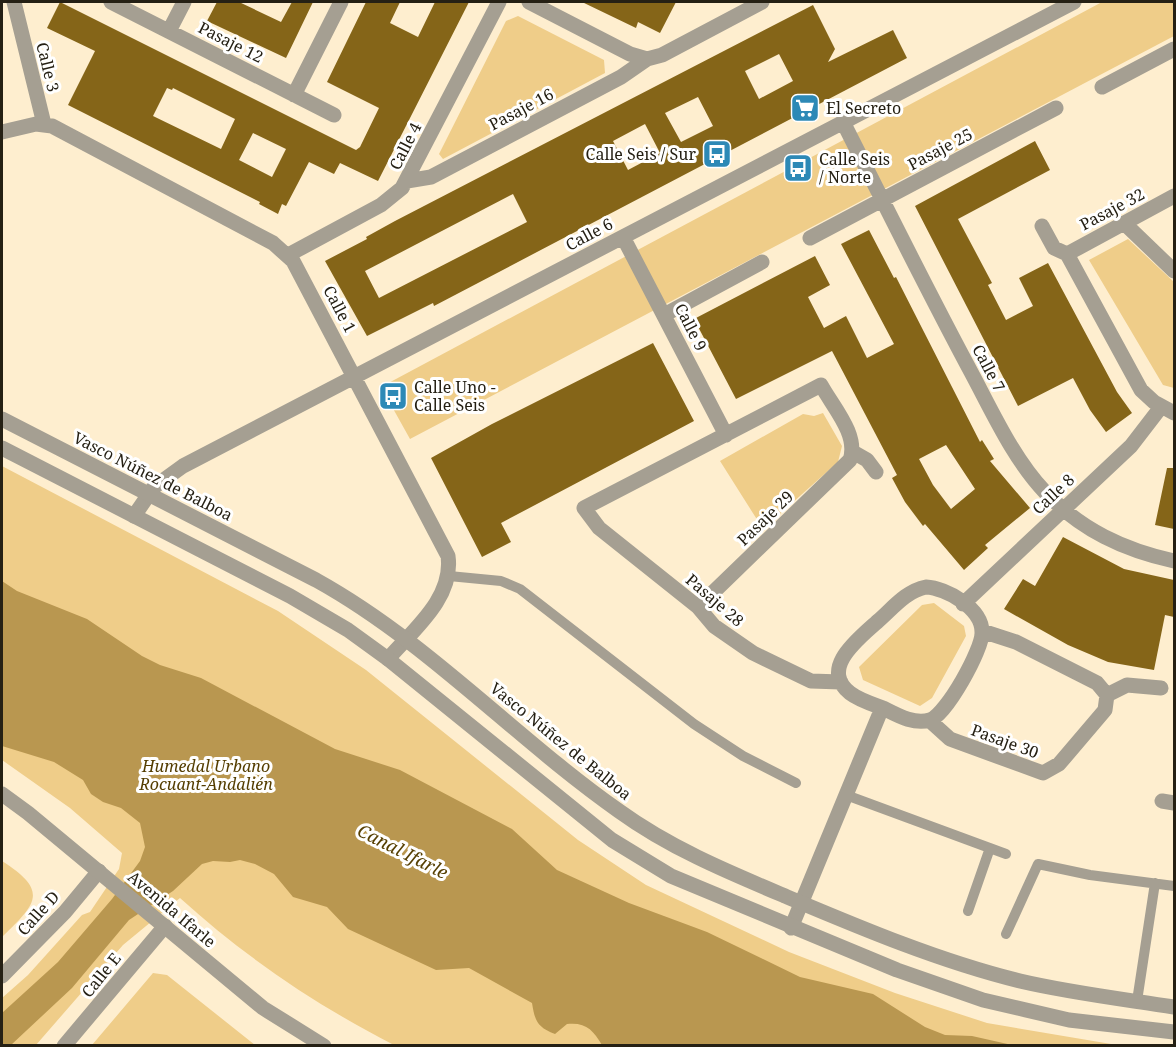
<svg xmlns="http://www.w3.org/2000/svg" width="1176" height="1047" viewBox="0 0 1176 1047" font-family="'Noto Serif',serif">
  <style>
    .green { fill: #efcd89 }
    .water { fill: #b99750 }
    .building { fill: #856518; fill-rule: evenodd }
    .lines { fill: none; stroke-linecap: round; stroke-linejoin: round }
    .service { stroke: #a59f92; stroke-width: 10 }
    .minor { stroke: #a59f92; stroke-width: 15 }
    .tertiary { stroke: #a59f92; stroke-width: 15 }
    .labels { text-anchor: middle; dominant-baseline: central; stroke-width: 6; stroke-linejoin: round; paint-order: stroke }
    .street-label { font-size: 16px; fill: #252014; stroke: #fff }
    .poi-label { font-size: 16px; fill: #252014; stroke: #fff; text-anchor: start }
    .park-label { font-size: 16px; font-style: italic; fill: #543d00; stroke: #fff }
    .water-label { font-size: 18px; font-style: italic; fill: #574004; stroke: #fff }
  </style>
  <rect width="100%" height="100%" fill="#feeecf"/>
  <path class="green" d="M 1102,2 L 1174,2 L 1174,36 L 410,439 L 381,387 Z
    M 518,16 L 604,60 L 605,73 L 443,159 L 439,154 L 506,21 Z
    M 1128,239 L 1174,282 L 1174,388 L 1163,385 L 1089,260 Z
    M 823,413 L 842,446 L 838,462 L 763,529 L 720,461 L 803,414 L 814,416 Z
    M 2,466 L 278,611 L 366,670 L 578,840 L 646,885 L 789,952 L 895,993 L 987,1023 L 1117,1045 L 394,1045 C 316,1005 245,957 180,898 L 123,945 L 36,1045 L 2,1045 L 2,998 L 28,975 L 82,915 L 90,912 L 119,869 L 122,853 L 70,808 L 2,760 Z
    M 934,603 L 964,626 L 966,636 L 932,698 L 920,706 L 863,680 L 859,667 L 922,605 Z
    M 2,861 C 49,891 37,903 2,937 Z
    M 153,973 L 167,975 L 255,1045 L 92,1045 Z"/>
  <path class="water" d="M 2,581 L 17,591 L 87,619 L 142,656 L 160,665 L 201,678 L 335,749 L 400,770 L 512,829 L 557,870 L 629,903 L 707,932 L 800,977 L 873,994 L 925,1027 L 945,1035 L 972,1036 L 1012,1045 L 602,1045 C 593,1030 586,1022 567,1024 L 555,1034 C 537,1027 535,1021 532,1003 L 469,968 L 436,970 L 348,929 L 327,907 L 293,897 L 274,874 L 255,864 L 240,860 L 230,862 L 213,861 L 202,864 L 173,891 L 129,920 L 72,988 L 11,1045 L 2,1045 L 2,1013 L 58,962 L 112,899 L 140,861 L 145,847 L 140,823 L 121,808 L 103,802 L 91,794 L 83,780 L 54,762 L 2,746 Z"/>
  <path class="building" d="M 60,2 L 356,150 L 360,147 L 379,108 L 327,82 L 366,2 L 400,2 L 390,23 L 418,37 L 435,2 L 469,2 L 378,181 L 340,163 L 334,174 L 309,162 L 286,206 L 282,204 L 278,214 L 259,204 L 260,202 L 68,105 L 95,51 L 47,28 ZM 167,88 L 172,90 L 173,88 L 235,119 L 221,149 L 153,116 ZM 253,133 L 286,149 L 272,177 L 239,160 Z
    M 217,2 L 239,2 L 281,22 L 292,2 L 313,2 L 286,58 L 207,21 Z
    M 582,2 L 676,2 L 660,33 L 638,22 L 636,28 Z
    M 813,5 L 835,49 L 828,62 L 893,30 L 907,58 L 434,306 L 433,303 L 367,336 L 325,261 L 367,239 L 366,237 L 395,221 ZM 779,54 L 793,81 L 759,99 L 745,71 ZM 698,97 L 713,126 L 681,142 L 665,113 ZM 645,124 L 660,153 L 628,170 L 613,141 ZM 513,194 L 527,222 L 379,298 L 365,271 Z
    M 1035,141 L 1050,170 L 958,219 L 992,283 L 988,285 L 1006,320 L 1033,306 L 1019,278 L 1048,263 L 1117,392 L 1132,413 L 1106,432 L 1090,410 L 1073,378 L 1018,406 L 915,206 Z
    M 869,230 L 894,278 L 896,277 L 980,442 L 982,440 L 994,459 L 990,461 L 1030,508 L 985,545 L 988,548 L 964,570 L 925,524 L 923,526 L 905,502 L 892,478 L 897,475 L 832,351 L 736,399 L 694,319 L 815,256 L 830,285 L 808,297 L 824,328 L 846,316 L 867,358 L 894,344 L 841,244 ZM 946,445 L 975,489 L 951,509 L 933,485 L 919,459 Z
    M 653,343 L 694,421 L 501,523 L 511,542 L 482,557 L 431,458 L 492,424 Z
    M 1167,468 L 1174,468 L 1174,529 L 1155,525 Z
    M 1063,537 L 1124,569 L 1174,580 L 1174,617 L 1165,615 L 1154,670 L 1108,662 L 1068,645 L 1004,609 L 1023,579 L 1035,586 Z"/>
  <g class="lines">
    <path class="service" d="M 449,576 L 501,581 L 520,589 L 694,724 L 743,756 L 796,783
      M 846,795 L 1006,854
      M 968,911 L 990,848
      M 1006,934 L 1038,864 L 1090,875 L 1174,886
      M 1137,1001 L 1155,883"/>
    <path class="minor" d="M 14,2 L 44,124
      M 111,2 L 334,115
      M 529,2 L 630,54 L 647,59 L 662,55 L 762,2
      M 169,31 L 184,2
      M 1102,87 L 1174,49
      M 294,95 L 341,2
      M 843,122 C 885,205 927,290 971,372 C 993,413 1013,458 1045,492 C 1081,530 1124,550 1174,561
      M 2,132 L 36,124 L 52,126 L 273,243 L 293,261 L 448,556 C 454,598 413,630 388,659
      M 407,181 L 431,177 L 621,77 L 647,59
      M 1124,223 L 1174,271
      M 1042,226 L 1054,248 L 1067,254 L 1141,390 L 1154,402 L 1174,413
      M 623,237 L 726,435
      M 810,238 L 1056,108
      M 1067,254 L 1174,196
      M 288,255 L 381,205 L 402,188 L 499,2
      M 664,315 L 762,262
      M 853,452 L 867,460 L 876,472
      M 134,516 L 154,487 L 183,466 L 1074,2
      M 926,587 C 946,588 982,608 982,632 C 983,649 946,715 930,720 C 914,725 897,715 883,708 C 872,704 859,700 850,693 C 818,668 861,637 878,621 C 893,608 906,591 926,587 Z
      M 963,604 L 1131,446 L 1161,407
      M 698,607 L 850,460 C 859,435 833,407 821,385 L 584,508 L 599,528 L 698,607 L 714,626 L 753,653 L 811,681 L 841,682
      M 1107,695 L 1127,685 L 1161,688
      M 929,720 L 950,739 L 1043,773 L 1059,764 L 1105,710 L 1107,695 L 1097,683 L 1016,642 L 982,631
      M 1162,801 L 1174,803
      M 791,928 L 882,708
      M 2,976 L 65,912 L 99,871
      M 64,1046 L 165,926"/>
    <path class="tertiary" d="M 2,419 L 316,580 C 428,642 515,738 619,811 C 670,848 728,872 785,896 C 861,928 939,961 1020,981 C 1071,993 1123,999 1174,1007
      M 2,448 L 290,596 L 348,630 L 388,659 L 612,840 L 671,876 L 897,970 L 983,1000 L 1069,1020 L 1174,1032
      M 2,794 L 28,813 L 263,1008 L 324,1046"/>
  </g>
  <defs>
    <g id="supermarket-square" transform="scale(1.5)"><rect x="-9" y="-9" width="18" height="18" rx="4" fill="#2d89b6" stroke="#fff"/><path d="M-6-5.5h2.5l.6 2H6L4.5 2H-2.5L-4.4-4H-6ZM-1.5 3.2a1.3 1.3 0 1 0 .1 0ZM3 3.2a1.3 1.3 0 1 0 .1 0Z" fill="#fff"/></g>
    <g id="bus-square" transform="scale(1.5)"><rect x="-9" y="-9" width="18" height="18" rx="4" fill="#2d89b6" stroke="#fff"/><path d="M-5-6H5V4H4V6H2V4H-2V6H-4V4H-5ZM-3.5-4V0h7V-4ZM-3.5 1.2v1.5H-2V1.2ZM2 1.2v1.5H3.5V1.2Z" fill="#fff"/></g>
  </defs>
  <g fill-rule="evenodd">
    <use href="#supermarket-square" x="805" y="108"/>
    <use href="#bus-square" x="717" y="154"/>
    <use href="#bus-square" x="798" y="168"/>
    <use href="#bus-square" x="393" y="396"/>
  </g>
  <g class="labels">
    <g class="street-label">
      <text transform="translate(231 42) rotate(27)">Pasaje 12</text>
      <text transform="translate(48 67) rotate(76)">Calle 3</text>
      <text transform="translate(521 109) rotate(-28)">Pasaje 16</text>
      <text transform="translate(405 146) rotate(-63)">Calle 4</text>
      <text transform="translate(940 149) rotate(-28)">Pasaje 25</text>
      <text transform="translate(1112 209) rotate(-28)">Pasaje 32</text>
      <text transform="translate(589 234) rotate(-28)">Calle 6</text>
      <text transform="translate(340 309) rotate(62)">Calle 1</text>
      <text transform="translate(691 327) rotate(63)">Calle 9</text>
      <text transform="translate(989 368) rotate(62)">Calle 7</text>
      <text transform="translate(153 476) rotate(27)">Vasco Núñez de Balboa</text>
      <text transform="translate(1053 494) rotate(-43)">Calle 8</text>
      <text transform="translate(765 518) rotate(-44)">Pasaje 29</text>
      <text transform="translate(715 600) rotate(41)">Pasaje 28</text>
      <text transform="translate(561 741) rotate(39)">Vasco Núñez de Balboa</text>
      <text transform="translate(1005 741) rotate(20)">Pasaje 30</text>
      <text transform="translate(172 909) rotate(40)">Avenida Ifarle</text>
      <text transform="translate(38 913) rotate(-48)">Calle D</text>
      <text transform="translate(101 975) rotate(-51)">Calle E</text>
    </g>
    <g class="poi-label">
      <text x="826" y="108">El Secreto</text>
      <text x="696" y="154" text-anchor="end">Calle Seis / Sur</text>
      <text x="819" y="159">Calle Seis<tspan x="819" dy="18">/ Norte</tspan></text>
      <text x="414" y="387">Calle Uno -<tspan x="414" dy="18">Calle Seis</tspan></text>
    </g>
    <g class="park-label">
      <text x="206" y="766">Humedal Urbano<tspan x="206" dy="18">Rocuant-Andalién</tspan></text>
    </g>
    <g class="water-label">
      <text transform="translate(403 851) rotate(27)">Canal Ifarle</text>
    </g>
  </g>
  <rect width="1176" height="1047" fill="none" stroke="#252014" stroke-width="6"/>
</svg>
